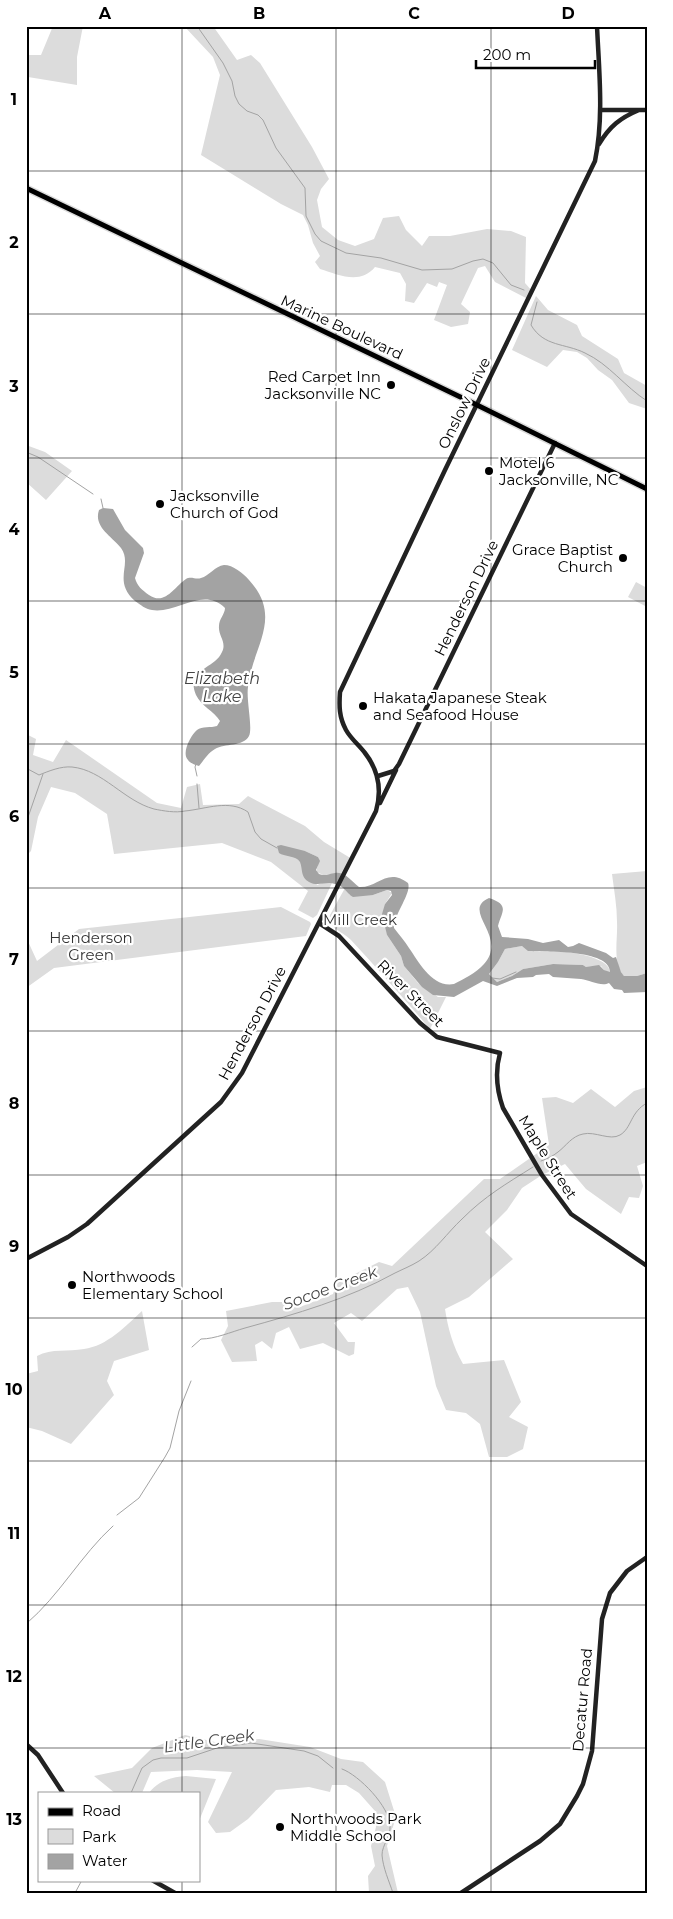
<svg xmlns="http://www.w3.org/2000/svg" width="673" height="1919" viewBox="0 0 673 1919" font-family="Montserrat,sans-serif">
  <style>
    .green { fill: #dcdcdc }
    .water { fill: #a3a3a3; fill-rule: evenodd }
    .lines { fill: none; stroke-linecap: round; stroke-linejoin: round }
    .stream { stroke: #a3a3a3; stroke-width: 1 }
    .primary-casing { stroke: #dbdbdb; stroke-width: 8 }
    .secondary { stroke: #222; stroke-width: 4.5 }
    .primary { stroke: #000; stroke-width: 5 }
    .grid { fill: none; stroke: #000; stroke-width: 1; stroke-opacity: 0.55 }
    .poi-dot { fill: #000; stroke: #fff; stroke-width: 2 }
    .labels { text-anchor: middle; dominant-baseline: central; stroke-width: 4.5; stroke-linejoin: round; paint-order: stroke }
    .street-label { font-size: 15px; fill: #000; stroke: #fff }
    .poi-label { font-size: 15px; fill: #000; stroke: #fff; text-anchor: start }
    .park-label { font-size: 15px; fill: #333; stroke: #fff }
    .water-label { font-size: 16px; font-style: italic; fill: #444; stroke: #fff }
    .neatline { fill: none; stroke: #000; stroke-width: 2 }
    .grid-label { font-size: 16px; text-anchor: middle; font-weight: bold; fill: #000 }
  </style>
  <rect width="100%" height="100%" fill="#fff"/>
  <path class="green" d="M 53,26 L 83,26 L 77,57 L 77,85 L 28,77 L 26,78 L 26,55 L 41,55 Z
    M 184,26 L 213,26 L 237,60 L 251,55 L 260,63 L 312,147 L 329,179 L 321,189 L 317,200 L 322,227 L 338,240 L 355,246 L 374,239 L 383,218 L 399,216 L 406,230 L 422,246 L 429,236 L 450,236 L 487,229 L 511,231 L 526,237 L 525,283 L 532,291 L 528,299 L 495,282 L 485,266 L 478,268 L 461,304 L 470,312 L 468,324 L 451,327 L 434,320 L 447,285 L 439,282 L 437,287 L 427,283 L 414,303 L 405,301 L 406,284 L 400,273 L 375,267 C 360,285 339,275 320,269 L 315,262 L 320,256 L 313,243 L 308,225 L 303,215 L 281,204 L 201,155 L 220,75 L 213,57 Z
    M 536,296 L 548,310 L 577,325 L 582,336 L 618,359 L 624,373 L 647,386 L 647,409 L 629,403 L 612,380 L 598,370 L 587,358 L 577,352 L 563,350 L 547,367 L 512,350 Z
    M 26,445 L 45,452 L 72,471 L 46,500 L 26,482 Z
    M 636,582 L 647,588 L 647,607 L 628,597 Z
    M 26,734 L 36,739 L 33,755 L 53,762 L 66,740 L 157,803 L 181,808 L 187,787 L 200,784 L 203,805 L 239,804 L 248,796 L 305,826 L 324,842 L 352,859 L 342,874 C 333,871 326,878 317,872 C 316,867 320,863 318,857 L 305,851 L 317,885 L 325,882 L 332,883 L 317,915 L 313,918 L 298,910 L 308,891 L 271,862 L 222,843 L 114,854 L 107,814 L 75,793 L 51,787 L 38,817 L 31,851 L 26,856 Z
    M 647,871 L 647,973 L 637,976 L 624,976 C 612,962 618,940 617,922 C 617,906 614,890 612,874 Z
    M 345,888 L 350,895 L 373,895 L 387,890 L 392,893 L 385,904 L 387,935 L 401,956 L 404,966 L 418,983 L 438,997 L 446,997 L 430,1029 C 404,999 378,969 351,940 C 344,932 327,928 330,915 Z
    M 281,907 L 310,922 L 311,924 L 306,936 L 54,968 L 26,988 L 26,937 L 37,961 L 79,929 Z
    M 522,946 C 527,948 532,950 537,951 C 542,952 548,951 553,951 C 565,951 611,956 610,973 L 604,970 L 601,966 L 586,967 L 583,965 L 553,964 L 523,969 L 512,976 L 497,982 L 489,974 L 498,962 L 505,949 Z
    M 647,1087 L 647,1162 L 637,1166 L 643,1186 L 639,1198 L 629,1197 L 621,1214 L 586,1189 L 565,1164 L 542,1175 L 522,1188 L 507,1210 L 485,1232 L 513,1259 L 469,1297 L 445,1309 C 448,1329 453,1346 463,1364 L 504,1360 L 521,1402 L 509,1417 L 528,1427 L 523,1449 L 507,1457 L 489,1457 L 480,1424 L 466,1413 L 446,1410 L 436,1386 L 420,1312 L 408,1287 L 397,1289 L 362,1321 L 351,1313 L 334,1323 L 348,1342 L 355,1342 L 354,1354 L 349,1356 L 323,1343 L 300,1349 L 289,1327 L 276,1333 L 272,1349 L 262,1341 L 255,1345 L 257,1361 L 232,1362 L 221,1340 L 228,1326 L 226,1311 L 272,1302 L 294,1302 L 300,1307 L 333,1294 L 337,1283 L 379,1262 L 392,1266 L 484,1179 L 500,1179 L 549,1145 L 542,1098 L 556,1097 L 573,1103 L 591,1089 L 615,1107 L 634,1091 Z
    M 142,1311 L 149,1350 L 114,1361 L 107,1381 L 114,1395 L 71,1444 L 42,1431 L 26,1427 L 26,1374 L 38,1371 L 37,1356 C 52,1348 68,1352 84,1349 C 107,1346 126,1326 142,1311 Z
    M 185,1735 L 219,1743 L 259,1739 L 310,1747 L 341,1759 L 363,1762 L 385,1782 L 396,1817 L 387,1846 L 398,1893 L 369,1893 L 368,1876 L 375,1866 L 371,1846 L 376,1827 L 375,1811 L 359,1793 L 346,1785 L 332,1785 L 330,1792 L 309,1787 L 276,1790 L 248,1819 L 230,1832 L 216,1833 L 208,1822 L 232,1772 L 197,1770 L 151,1772 L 142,1793 L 115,1793 L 94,1776 L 132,1768 L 152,1748 Z
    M 186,1776 L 216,1779 L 199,1821 L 199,1793 L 149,1793 C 158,1781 171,1777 186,1776 Z"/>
  <path class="water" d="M 103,508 L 113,509 L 125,530 L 143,548 L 144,553 L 135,578 C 137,586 142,590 149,595 C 165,606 174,587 186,579 C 191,576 196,580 201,578 C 209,576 215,566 224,565 C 233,565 243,573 249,580 C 284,618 252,647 248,687 C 246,700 253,728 249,736 C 243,747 225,743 215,749 C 208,753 204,760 199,766 C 195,765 190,763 188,760 C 181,753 191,735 197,730 C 202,726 211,728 217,726 L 220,721 C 214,711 201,706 196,695 C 185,669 215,669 222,652 C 227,642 218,636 219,626 C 219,619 225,614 225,608 C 203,586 177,614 152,610 C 145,609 141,605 135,601 C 112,580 133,565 121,548 C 113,537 93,527 99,510 Z
    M 281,845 L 305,851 L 318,857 L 320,861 L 316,870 L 319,874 C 326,876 328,874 335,873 C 345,871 352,882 359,887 C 378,888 387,867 408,883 C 412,893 394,914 394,928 C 399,935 405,941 409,948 C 419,962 432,988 454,984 C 464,979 476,973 484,964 C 509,936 460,911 489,898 C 510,905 502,911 498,926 L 502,937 L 528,939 L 543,943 L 559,940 L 568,947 L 573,946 L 579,943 L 606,953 L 613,958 L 616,957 L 621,972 L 624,976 L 637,976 L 647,973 L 647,992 L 624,993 L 622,990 L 614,989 L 609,983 C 601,987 590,980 581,979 C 571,978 563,978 553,977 L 549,974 L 536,975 L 533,977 L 517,978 L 497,986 L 483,981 L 454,997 L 433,995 L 422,987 L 404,966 L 401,956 L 387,935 L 382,914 L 385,904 L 392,895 L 391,891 L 387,890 L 373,895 L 353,897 C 346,893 346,887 335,884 C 326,881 318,887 309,882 C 300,877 303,869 300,862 C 296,855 284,857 279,853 L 277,846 ZM 522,946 L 528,951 C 544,952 610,949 610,972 L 604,970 L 599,965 L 586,967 L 583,965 L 553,964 L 523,969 L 512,976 L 497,982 L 489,974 L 498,962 L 505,949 Z"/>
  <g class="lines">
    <path class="stream" d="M 197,26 L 223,63 L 232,81 L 235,96 L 239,104 L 247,111 L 258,115 L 263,120 L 276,148 L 305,188 L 306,216 L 315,234 L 321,241 L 346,253 L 381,258 L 422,270 L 452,269 L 473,261 L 483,259 L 493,263 L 511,285 L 524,290
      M 537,302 L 531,325 C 544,347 565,343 585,353 C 609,364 625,387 647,401
      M 26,452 L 38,457 L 93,494
      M 101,499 L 103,508
      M 196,764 L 195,767 L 197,776
      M 26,768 L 39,775 C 49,771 61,766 72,767 C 103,770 124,801 154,809 C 164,811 175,813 185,811 C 206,809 229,799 248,812 L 255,832 L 261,839 L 277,848
      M 197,784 L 199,808
      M 26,823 L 43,774
      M 492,978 L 500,979 L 516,972
      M 541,1161 C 547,1159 553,1156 558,1152 C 566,1146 572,1136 583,1134 C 595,1131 610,1141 620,1135 C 632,1128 630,1112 647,1103
      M 192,1347 L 201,1339 C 215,1339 231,1332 245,1328 C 296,1314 348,1299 395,1273 C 403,1269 411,1266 419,1261 C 436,1250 447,1233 462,1219 C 485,1196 506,1184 533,1167
      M 117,1515 L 139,1498 L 165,1457 L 170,1448 L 179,1411 L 191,1381
      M 26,1624 C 60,1595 81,1555 113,1526
      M 342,1769 C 359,1775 390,1807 390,1826 C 391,1836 382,1845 382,1855 C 383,1868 389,1881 393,1893
      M 131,1793 L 142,1768 L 153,1760 L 161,1758 L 187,1758 L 217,1748 L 251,1743 L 304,1751 L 318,1756 L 333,1768
      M 75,1893 L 82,1880"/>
    <g class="primary-casing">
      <path id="primary" d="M 26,188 L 477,405 L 647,489"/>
    </g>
    <path class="secondary" d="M 600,110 L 647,110
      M 599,144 C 610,126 620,118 639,110
      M 378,776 L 394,771 L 399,764 L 555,443
      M 380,803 L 396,770
      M 319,923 L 339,936 L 420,1023 L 437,1037 L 500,1053 C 495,1071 497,1091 503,1108 L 542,1175 L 571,1214 L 647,1266
      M 26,1259 L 68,1237 L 87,1224 L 221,1102 L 242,1073 L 376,811 C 382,790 379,771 365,753 C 359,745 351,739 346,730 C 339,717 339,706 340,692 L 445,470 L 595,161 C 604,117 599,71 597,26
      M 26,1744 L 38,1755 L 63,1793
      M 152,1880 L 175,1893
      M 461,1893 L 540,1841 L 560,1824 L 577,1796 L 583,1784 L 592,1751 L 602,1619 L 610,1593 L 627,1571 L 647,1557"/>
    <use href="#primary" class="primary"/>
  </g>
  <path class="grid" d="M 182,26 L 182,1793M 336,26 L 336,1893M 491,26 L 491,1893M 26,171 L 647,171M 26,314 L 647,314M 26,458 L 647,458M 26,601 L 647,601M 26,744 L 647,744M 26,888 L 647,888M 26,1031 L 647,1031M 26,1175 L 647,1175M 26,1318 L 647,1318M 26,1461 L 647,1461M 26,1605 L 647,1605M 26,1748 L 647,1748M 182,1880 L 182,1893"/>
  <g class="poi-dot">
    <circle cx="391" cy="385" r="5"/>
    <circle cx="489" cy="471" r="5"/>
    <circle cx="160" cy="504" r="5"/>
    <circle cx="623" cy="558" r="5"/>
    <circle cx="363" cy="706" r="5"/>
    <circle cx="72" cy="1285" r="5"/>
    <circle cx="280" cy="1827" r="5"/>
  </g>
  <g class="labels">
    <g class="street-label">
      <text transform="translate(342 327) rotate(25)">Marine Boulevard</text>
      <text transform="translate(464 403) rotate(-64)">Onslow Drive</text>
      <text transform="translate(466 598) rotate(-64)">Henderson Drive</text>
      <text transform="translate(411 993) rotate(45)">River Street</text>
      <text transform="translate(252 1023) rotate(-62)">Henderson Drive</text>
      <text transform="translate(548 1157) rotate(58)">Maple Street</text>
      <text transform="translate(582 1700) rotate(-85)">Decatur Road</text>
    </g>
    <g class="poi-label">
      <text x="381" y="376" text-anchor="end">Red Carpet Inn<tspan x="381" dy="17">Jacksonville NC</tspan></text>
      <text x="499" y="462">Motel 6<tspan x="499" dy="17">Jacksonville, NC</tspan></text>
      <text x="170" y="495">Jacksonville<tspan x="170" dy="17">Church of God</tspan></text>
      <text x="613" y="549" text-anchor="end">Grace Baptist<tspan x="613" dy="17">Church</tspan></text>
      <text x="373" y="697">Hakata Japanese Steak<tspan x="373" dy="17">and Seafood House</tspan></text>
      <text x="82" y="1276">Northwoods<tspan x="82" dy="17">Elementary School</tspan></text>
      <text x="290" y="1818">Northwoods Park<tspan x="290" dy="17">Middle School</tspan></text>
    </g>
    <g class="park-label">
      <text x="360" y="919">Mill Creek</text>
      <text x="91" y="937">Henderson<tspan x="91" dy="17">Green</tspan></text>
    </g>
    <g class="water-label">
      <text x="222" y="678">Elizabeth<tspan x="222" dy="18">Lake</tspan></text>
      <text transform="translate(330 1288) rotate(-20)">Socoe Creek</text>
      <text transform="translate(209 1741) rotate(-8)">Little Creek</text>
    </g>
  </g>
  <rect width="673" height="1919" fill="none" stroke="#ffffff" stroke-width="55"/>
  <rect x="38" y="1792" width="162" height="90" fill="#ffffff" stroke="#999999"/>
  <rect x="48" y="1808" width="25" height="8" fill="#000000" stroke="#999999"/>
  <text x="82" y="1816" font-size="15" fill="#000000">Road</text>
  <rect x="48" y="1829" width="25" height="15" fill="#dcdcdc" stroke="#999999"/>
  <text x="82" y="1842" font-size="15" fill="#000000">Park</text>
  <rect x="48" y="1854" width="25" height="15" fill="#a3a3a3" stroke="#999999"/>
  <text x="82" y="1866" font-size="15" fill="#000000">Water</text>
  <path d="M476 60v8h119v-8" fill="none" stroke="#000000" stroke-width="2.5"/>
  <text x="483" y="60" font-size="15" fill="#000000" stroke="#ffffff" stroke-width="4" paint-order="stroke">200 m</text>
  <rect x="28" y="28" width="618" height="1864" class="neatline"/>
  <g class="grid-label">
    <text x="105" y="19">A</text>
    <text x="259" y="19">B</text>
    <text x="414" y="19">C</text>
    <text x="568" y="19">D</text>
    <text x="14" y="105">1</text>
    <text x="14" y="248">2</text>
    <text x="14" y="392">3</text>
    <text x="14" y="535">4</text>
    <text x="14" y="678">5</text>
    <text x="14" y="822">6</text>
    <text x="14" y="965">7</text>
    <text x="14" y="1109">8</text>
    <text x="14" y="1252">9</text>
    <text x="14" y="1395">10</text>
    <text x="14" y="1539">11</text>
    <text x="14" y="1682">12</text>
    <text x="14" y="1825">13</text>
  </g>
</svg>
